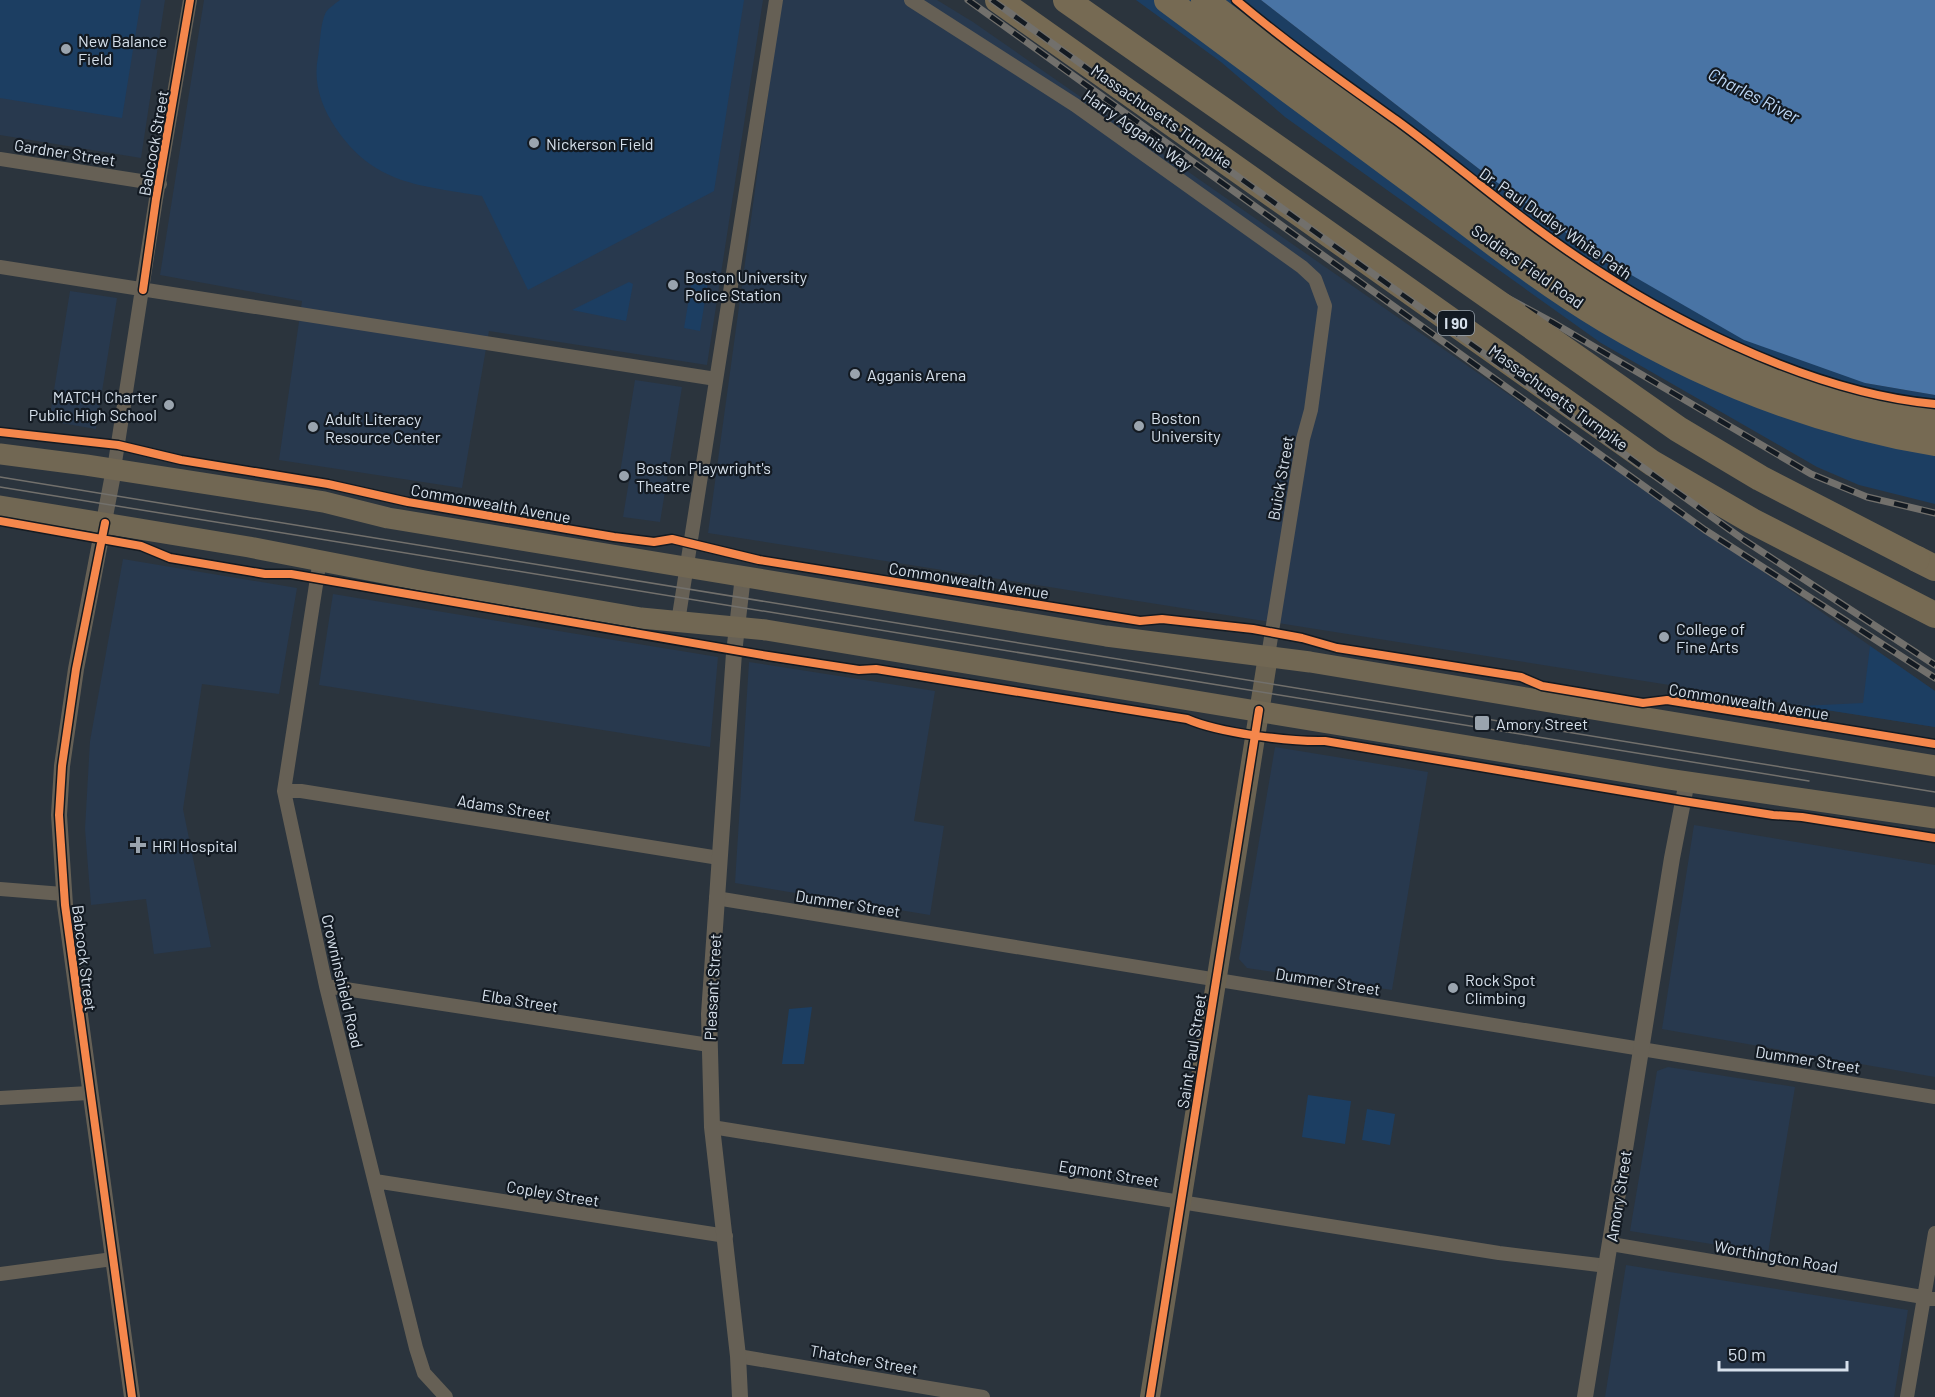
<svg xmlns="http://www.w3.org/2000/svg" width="1935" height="1397" viewBox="0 0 1935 1397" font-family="Barlow,sans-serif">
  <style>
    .built { fill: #28394e }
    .green { fill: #1c3e62 }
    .water { fill: #4974a5 }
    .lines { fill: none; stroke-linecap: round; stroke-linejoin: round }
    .minor { stroke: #666055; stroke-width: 14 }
    .tertiary { stroke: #666055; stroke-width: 16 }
    .secondary { stroke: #6a6251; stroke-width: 20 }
    .primary { stroke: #716753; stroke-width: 21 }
    .motorway { stroke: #766a53; stroke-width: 26 }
    .tram { stroke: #72706c; stroke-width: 1.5 }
    .rail-casing { stroke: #72706c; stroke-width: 7 }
    .rail { stroke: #131a22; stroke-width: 4.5; stroke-dasharray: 14; stroke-linecap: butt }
    .motorway-bridge { stroke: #766a53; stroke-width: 26 }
    .cycleway-casing { stroke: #131a22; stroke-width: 11 }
    .cycleway { stroke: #f5874c; stroke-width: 8 }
    .poi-dot { fill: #9aa4ae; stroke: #131a22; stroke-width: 2 }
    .labels { text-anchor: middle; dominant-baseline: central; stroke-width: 4.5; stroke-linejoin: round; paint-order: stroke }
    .shield { fill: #131a22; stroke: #9ca5af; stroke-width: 1.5 }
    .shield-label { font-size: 15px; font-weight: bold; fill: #d6e0eb }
    .poi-label { font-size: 16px; fill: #d6e0eb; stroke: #131a22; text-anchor: start }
    .street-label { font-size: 16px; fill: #d6e0eb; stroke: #131a22 }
    .water-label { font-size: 18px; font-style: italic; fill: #bed8f6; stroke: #131a22 }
  </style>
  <rect width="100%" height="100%" fill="#2b343d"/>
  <path class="built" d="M 0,0 L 165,0 L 141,158 L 0,135 Z
    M 204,0 L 763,0 L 707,365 L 489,331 L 462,488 L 279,460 L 302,301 L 160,275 Z
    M 781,0 L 937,0 L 973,22 L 1935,691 L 1935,727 L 708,533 Z
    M 70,291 L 117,298 L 96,429 L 49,421 Z
    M 635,380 L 682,387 L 660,522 L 623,517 L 629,481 L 619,479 Z
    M 123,559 L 297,588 L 279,694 L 202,684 L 183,809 L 211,947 L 154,954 L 146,899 L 91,905 L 85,829 L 90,741 Z
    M 333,594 L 718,657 L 710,747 L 319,685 Z
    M 749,662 L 935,691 L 914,821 L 944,826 L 930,915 L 735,883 Z
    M 1275,747 L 1428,772 L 1392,990 L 1247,968 L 1239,959 Z
    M 1694,825 L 1935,865 L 1935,1077 L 1662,1029 Z
    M 1668,1067 L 1795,1087 L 1768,1253 L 1630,1231 L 1657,1071 Z
    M 1626,1265 L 1908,1310 L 1894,1397 L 1605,1397 Z"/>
  <path class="green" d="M 0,0 L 141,0 L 122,118 L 0,98 Z
    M 340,0 L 744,0 L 714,191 L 528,290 L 482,196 C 419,185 374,185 335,127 C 321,106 313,82 318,57 C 320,45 320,23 326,12 C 329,8 336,3 340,0 Z
    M 1136,0 L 1261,0 L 1483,172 L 1865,383 L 1935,395 L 1935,504 L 1859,485 L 1817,467 L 1601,343 L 1285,117 L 1221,62 Z
    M 693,274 L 709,276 L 700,331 L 684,328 Z
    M 629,282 L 633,284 L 626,321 L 572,310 Z
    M 1870,646 L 1935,691 L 1935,727 L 1801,706 L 1863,703 Z
    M 812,1007 L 804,1064 L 782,1064 L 789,1009 Z
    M 1308,1095 L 1351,1101 L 1345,1144 L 1302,1137 Z
    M 1367,1109 L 1395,1114 L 1390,1145 L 1362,1140 Z"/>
  <path class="water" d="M 1261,0 L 1935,0 L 1935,395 L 1865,383 L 1744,340 L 1595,254 L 1483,172 Z"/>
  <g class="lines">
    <path class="minor" d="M 911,0 L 1075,105 L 1302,267 L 1315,279 L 1325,306 L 1311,410 L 1303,439 L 1268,656
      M 0,159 L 160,184
      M 0,267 L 716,379
      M 114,469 L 156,199 L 190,0
      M 320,559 L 284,791 L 326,986 L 416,1348 L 424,1373 L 446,1397
      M 678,622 L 776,0
      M 284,791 L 301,791 L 719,858
      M 0,889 L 63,894
      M 716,898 L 1935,1097
      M 326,986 L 709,1045
      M 0,1098 L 89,1093
      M 712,1127 L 1499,1253 L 1607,1266
      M 375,1181 L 726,1236
      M 1611,1244 L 1935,1299
      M 0,1274 L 113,1259
      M 738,1356 L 983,1397
      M 1907,1397 L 1935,1233"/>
    <path class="tertiary" d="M 114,469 L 76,669 L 62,766 L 59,815 L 65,905 L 132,1397
      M 740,1397 L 738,1356 L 712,1127 L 709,1014 L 734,653 L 743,576
      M 1585,1397 L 1672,858 L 1687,781"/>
    <path class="secondary" d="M 1150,1397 L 1268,656"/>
    <path class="primary" d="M 0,454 L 86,465 L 324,502 L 388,518 L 667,564 L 1106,636 L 1310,662 L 1935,766
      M 0,506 L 249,547 L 425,581 L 641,618 L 766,630 L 1668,779 L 1935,818"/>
    <path class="motorway" d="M 998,0 L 1652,463 L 1752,521 L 1935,615
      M 1167,0 C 1249,61 1332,122 1414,183 C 1477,230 1539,280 1606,320 C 1707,380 1819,424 1935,443
      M 1204,0 C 1282,58 1360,115 1437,173 C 1496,216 1553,261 1614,300 C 1705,356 1829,408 1935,421
      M 1917,559 L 1935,568"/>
    <path class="tram" d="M 0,477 L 1935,792
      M 0,487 L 1809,781"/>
    <g class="rail-casing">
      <path id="rail" d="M 968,0 L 1705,530 L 1935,678
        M 992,0 L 1744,540 L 1935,665
        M 1057,0 L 1354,210 L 1422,252 L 1552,322 L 1811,474 L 1867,497 L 1935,513"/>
    </g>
    <use href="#rail" class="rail"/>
    <path class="motorway-bridge" d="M 1066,0 L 1678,429 L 1760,478 L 1917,559"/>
    <g class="cycleway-casing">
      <path id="cycleway" d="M 1236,0 C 1287,43 1341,81 1396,120 C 1447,157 1495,199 1547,236 C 1652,312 1804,392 1935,404
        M 143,290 L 156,199 L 190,0
        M 0,432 L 118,445 L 181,460 L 328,484 L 408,502 L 614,537 L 654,542 L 672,539 L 759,560 L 1140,621 L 1162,619 L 1253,629 L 1302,638 L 1337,648 L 1521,677 L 1542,686 L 1643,703 L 1667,700 L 1935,744
        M 0,521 L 141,546 L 170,558 L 265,574 L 291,574 L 768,656 L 859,670 L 876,669 L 1187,719 C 1219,733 1291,742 1325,741 L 1683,801 L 1773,815 L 1802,817 L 1935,838
        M 105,523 L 76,669 L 62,766 L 59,815 L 65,905 L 132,1397
        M 1150,1397 L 1259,710"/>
    </g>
    <use href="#cycleway" class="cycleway"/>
  </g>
  <g class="poi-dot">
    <circle cx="66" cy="49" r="6"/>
    <circle cx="534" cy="143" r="6"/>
    <circle cx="673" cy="285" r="6"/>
    <circle cx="855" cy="374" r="6"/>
    <circle cx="169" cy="405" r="6"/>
    <circle cx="1139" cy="426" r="6"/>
    <circle cx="313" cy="427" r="6"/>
    <circle cx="624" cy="476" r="6"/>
    <circle cx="1664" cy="637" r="6"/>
    <rect x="1474" y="715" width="16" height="16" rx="3"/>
    <path d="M135 836h6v6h6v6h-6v6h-6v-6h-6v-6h6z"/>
    <circle cx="1453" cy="988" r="6"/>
  </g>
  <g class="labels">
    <rect class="shield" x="1438" y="311" width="36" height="24" rx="4.5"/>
    <g class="shield-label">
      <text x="1456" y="323">I 90</text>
    </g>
    <g class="poi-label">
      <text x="78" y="40">New Balance<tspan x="78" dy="18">Field</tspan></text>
      <text x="546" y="143">Nickerson Field</text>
      <text x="685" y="276">Boston University<tspan x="685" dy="18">Police Station</tspan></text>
      <text x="867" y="374">Agganis Arena</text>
      <text x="157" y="396" text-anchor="end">MATCH Charter<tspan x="157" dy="18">Public High School</tspan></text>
      <text x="1151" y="417">Boston<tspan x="1151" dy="18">University</tspan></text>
      <text x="325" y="418">Adult Literacy<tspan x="325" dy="18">Resource Center</tspan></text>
      <text x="636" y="467">Boston Playwright's<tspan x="636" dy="18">Theatre</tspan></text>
      <text x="1676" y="628">College of<tspan x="1676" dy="18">Fine Arts</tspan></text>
      <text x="1496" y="723">Amory Street</text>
      <text x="152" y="845">HRI Hospital</text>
      <text x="1465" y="979">Rock Spot<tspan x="1465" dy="18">Climbing</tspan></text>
    </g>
    <g class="street-label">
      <text transform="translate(1162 116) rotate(35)">Massachusetts Turnpike</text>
      <text transform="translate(1138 130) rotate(35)">Harry Agganis Way</text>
      <text transform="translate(153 143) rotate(-80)">Babcock Street</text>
      <text transform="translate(65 152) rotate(9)">Gardner Street</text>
      <text transform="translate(1556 223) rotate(35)">Dr. Paul Dudley White Path</text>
      <text transform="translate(1528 266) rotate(35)">Soldiers Field Road</text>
      <text transform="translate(1559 397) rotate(36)">Massachusetts Turnpike</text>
      <text transform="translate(1280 478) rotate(-80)">Buick Street</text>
      <text transform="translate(491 503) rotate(10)">Commonwealth Avenue</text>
      <text transform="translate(969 580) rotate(9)">Commonwealth Avenue</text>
      <text transform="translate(1749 701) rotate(9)">Commonwealth Avenue</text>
      <text transform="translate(504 807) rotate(9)">Adams Street</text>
      <text transform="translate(848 903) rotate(9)">Dummer Street</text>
      <text transform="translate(85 958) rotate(83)">Babcock Street</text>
      <text transform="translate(343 981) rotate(77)">Crowninshield Road</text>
      <text transform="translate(1328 981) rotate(9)">Dummer Street</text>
      <text transform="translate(712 987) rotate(-87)">Pleasant Street</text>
      <text transform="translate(520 1000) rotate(9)">Elba Street</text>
      <text transform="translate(1191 1051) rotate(-81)">Saint Paul Street</text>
      <text transform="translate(1808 1059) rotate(9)">Dummer Street</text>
      <text transform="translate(1109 1173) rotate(9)">Egmont Street</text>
      <text transform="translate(553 1193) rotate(9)">Copley Street</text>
      <text transform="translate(1618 1196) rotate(-81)">Amory Street</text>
      <text transform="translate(1776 1256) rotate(10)">Worthington Road</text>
      <text transform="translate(864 1359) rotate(10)">Thatcher Street</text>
    </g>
    <g class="water-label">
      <text transform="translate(1754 95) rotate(27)">Charles River</text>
    </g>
  </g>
  <path d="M1719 1361v9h128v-9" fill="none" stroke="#d6e0eb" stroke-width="3"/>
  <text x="1728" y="1361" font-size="18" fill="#d6e0eb" stroke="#131a22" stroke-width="4.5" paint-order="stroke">50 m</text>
</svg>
